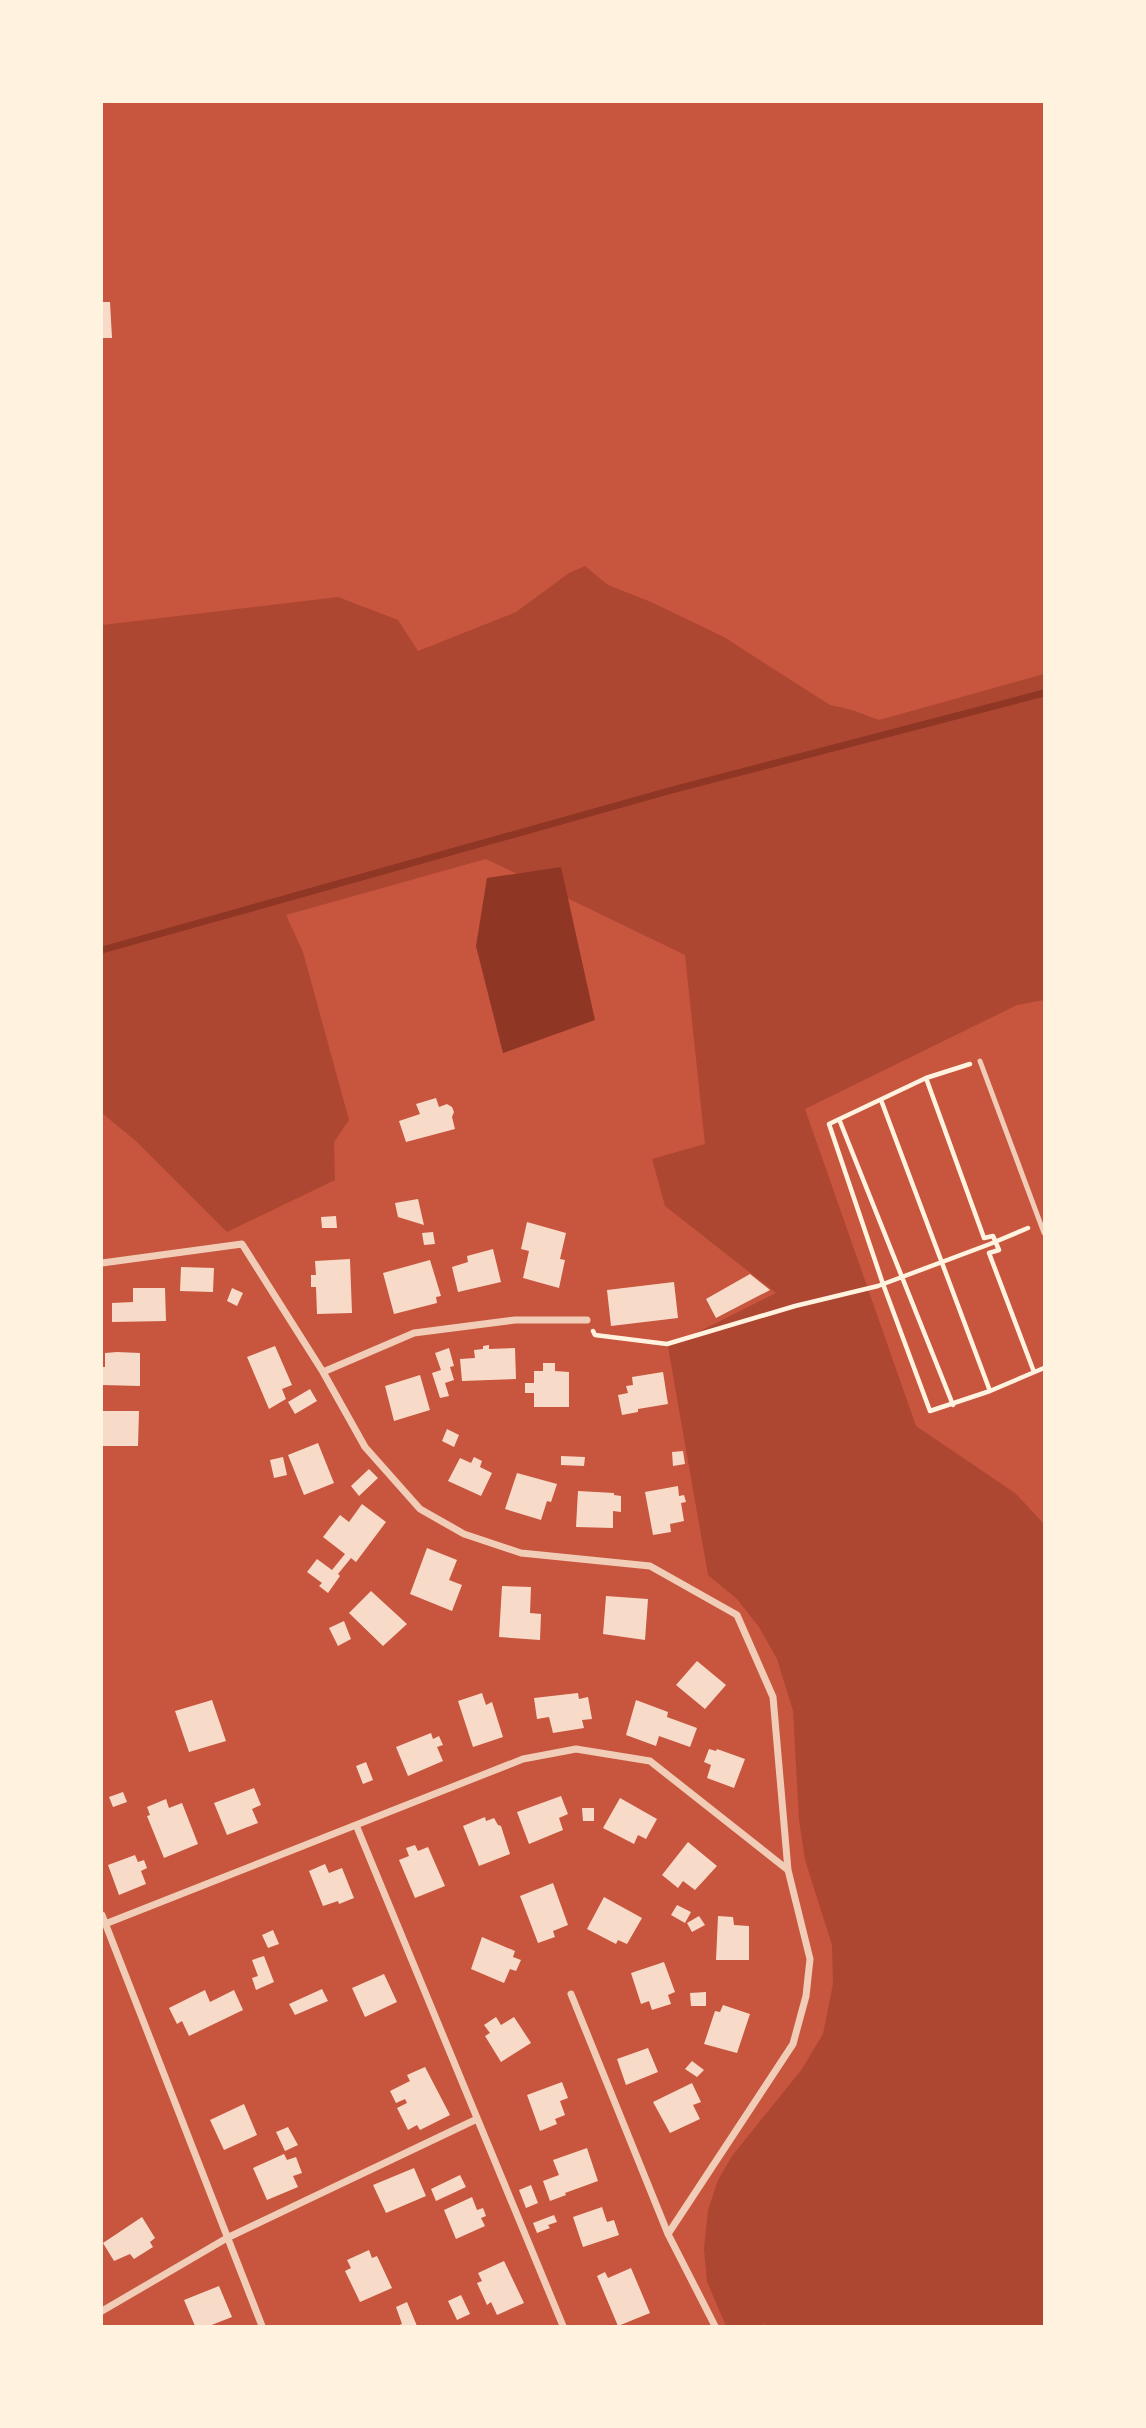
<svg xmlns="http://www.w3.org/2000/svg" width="1146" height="2428" viewBox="0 0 1146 2428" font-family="'Fira Sans',sans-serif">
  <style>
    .green { fill: #ae4732 }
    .water { fill: #8f3625 }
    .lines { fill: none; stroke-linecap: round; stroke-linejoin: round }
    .stream { stroke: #8f3625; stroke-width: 7 }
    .building { fill: #f7dbc8 }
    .path { stroke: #fff3e0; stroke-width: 4.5 }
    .service { stroke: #f1ccb7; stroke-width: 5 }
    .minor { stroke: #f1ccb7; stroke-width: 7 }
  </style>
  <rect width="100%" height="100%" fill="#c8553d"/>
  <path class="green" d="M 585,566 L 608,585 L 651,602 L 724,637 L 830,705 L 852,710 L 879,720 L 1044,674 L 1044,1000 L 1017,1005 L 805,1109 L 916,1426 L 1015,1493 L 1044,1524 L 1044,2326 L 767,2326 L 765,2324 L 761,2326 L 726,2326 L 707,2282 L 704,2249 L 708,2210 L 718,2180 L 732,2156 L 802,2069 L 823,2034 L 833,1984 L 832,1945 L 805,1860 L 799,1820 L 793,1711 L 777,1659 L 759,1627 L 737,1599 L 708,1575 L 668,1347 L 776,1293 L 665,1206 L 652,1159 L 705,1144 L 685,955 L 486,859 L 286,915 L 303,952 L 349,1120 L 334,1142 L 335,1180 L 227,1232 L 137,1142 L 102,1113 L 102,625 L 338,597 L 398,620 L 418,651 L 516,612 L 569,573 Z"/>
  <path class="water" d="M 561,867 L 595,1020 L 503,1053 L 476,946 L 487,878 Z"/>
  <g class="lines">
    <path class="stream" d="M 102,950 L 672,790 L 1044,693"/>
  </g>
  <path class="building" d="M 102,302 L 110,302 L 112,338 L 102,338 Z
    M 436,1098 L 439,1107 L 447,1104 L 452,1107 L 454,1112 L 452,1117 L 455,1129 L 406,1142 L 399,1121 L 420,1114 L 416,1104 Z
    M 418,1199 L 424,1225 L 398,1217 L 395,1203 Z
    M 336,1216 L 337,1228 L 322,1228 L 321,1217 Z
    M 527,1222 L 566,1233 L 560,1259 L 565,1260 L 559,1288 L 523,1278 L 529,1251 L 521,1249 Z
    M 433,1232 L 435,1244 L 424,1245 L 422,1233 Z
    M 493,1249 L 501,1282 L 458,1292 L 452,1267 L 468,1262 L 467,1256 Z
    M 350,1259 L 352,1313 L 317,1314 L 316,1287 L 311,1287 L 311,1275 L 316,1275 L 315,1261 Z
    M 430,1260 L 441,1296 L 436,1297 L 437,1303 L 394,1314 L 383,1273 Z
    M 181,1267 L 214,1268 L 213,1292 L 180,1291 Z
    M 750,1274 L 770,1290 L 716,1318 L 706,1299 Z
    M 674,1282 L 678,1318 L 611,1326 L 607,1290 Z
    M 133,1288 L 165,1288 L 166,1321 L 112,1322 L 112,1303 L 133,1302 Z
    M 232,1288 L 243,1293 L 237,1306 L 227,1301 Z
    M 489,1345 L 489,1349 L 515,1348 L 516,1379 L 462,1381 L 460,1359 L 475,1358 L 474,1350 L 483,1349 L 483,1346 Z
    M 275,1346 L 292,1385 L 282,1389 L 286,1399 L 269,1409 L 247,1357 Z
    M 449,1348 L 454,1366 L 450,1367 L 454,1380 L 445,1383 L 449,1396 L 440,1398 L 432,1373 L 441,1370 L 435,1353 Z
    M 117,1352 L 140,1353 L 140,1386 L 102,1385 L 102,1367 L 105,1367 L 105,1353 Z
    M 543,1363 L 555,1363 L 555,1371 L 569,1372 L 569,1407 L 534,1407 L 534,1393 L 525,1393 L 525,1383 L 534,1383 L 534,1371 L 543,1371 Z
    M 663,1372 L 668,1404 L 638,1409 L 638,1412 L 622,1415 L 618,1395 L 628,1393 L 626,1386 L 633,1385 L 632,1377 Z
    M 420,1375 L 430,1410 L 394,1421 L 385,1386 Z
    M 310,1389 L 317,1401 L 295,1414 L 288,1402 Z
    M 102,1411 L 139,1411 L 138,1446 L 102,1446 Z
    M 447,1429 L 459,1435 L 454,1447 L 442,1441 Z
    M 318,1443 L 334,1483 L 304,1495 L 288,1455 Z
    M 683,1451 L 685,1464 L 673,1466 L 672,1452 Z
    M 561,1456 L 585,1457 L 584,1466 L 561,1465 Z
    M 283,1457 L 287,1475 L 274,1478 L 270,1460 Z
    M 474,1457 L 482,1461 L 480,1467 L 492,1473 L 481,1496 L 448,1481 L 460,1458 L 471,1463 Z
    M 369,1469 L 378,1478 L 359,1496 L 351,1486 Z
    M 517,1473 L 557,1484 L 551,1502 L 547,1501 L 541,1520 L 505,1509 Z
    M 678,1486 L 679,1496 L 684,1495 L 686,1502 L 681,1503 L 684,1521 L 670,1524 L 671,1532 L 653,1535 L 645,1492 Z
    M 578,1491 L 614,1493 L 614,1495 L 621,1496 L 621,1512 L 613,1511 L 613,1528 L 576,1527 Z
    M 362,1504 L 386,1522 L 356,1562 L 351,1558 L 338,1574 L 340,1576 L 328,1593 L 319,1586 L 322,1583 L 307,1572 L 317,1559 L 332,1570 L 345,1554 L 323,1537 L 340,1515 L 349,1522 Z
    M 427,1548 L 457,1560 L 449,1580 L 462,1585 L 452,1611 L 410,1594 Z
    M 502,1586 L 531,1587 L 530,1613 L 541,1614 L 540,1640 L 499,1637 Z
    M 371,1591 L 407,1624 L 383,1646 L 349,1613 Z
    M 606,1596 L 648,1599 L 645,1640 L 603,1634 Z
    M 344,1621 L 351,1639 L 338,1646 L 329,1628 Z
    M 697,1661 L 726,1685 L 705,1709 L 676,1685 Z
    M 482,1693 L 486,1705 L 492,1702 L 503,1737 L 473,1747 L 458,1701 Z
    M 578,1693 L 579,1699 L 588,1697 L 592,1719 L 582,1720 L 584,1728 L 553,1733 L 549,1717 L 537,1719 L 534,1698 Z
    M 212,1700 L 226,1741 L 189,1752 L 175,1711 Z
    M 636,1700 L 668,1712 L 667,1717 L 697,1728 L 690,1747 L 659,1736 L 656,1746 L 626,1735 Z
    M 431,1733 L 433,1739 L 439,1736 L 443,1745 L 437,1747 L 443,1761 L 408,1776 L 396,1747 Z
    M 709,1749 L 716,1751 L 717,1749 L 745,1759 L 734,1788 L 707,1778 L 711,1765 L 704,1762 Z
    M 366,1762 L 373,1780 L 363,1784 L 356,1766 Z
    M 254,1788 L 261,1805 L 252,1809 L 258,1823 L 227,1835 L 214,1803 Z
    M 123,1792 L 127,1802 L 113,1807 L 109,1797 Z
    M 561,1796 L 568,1814 L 559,1818 L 563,1830 L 529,1844 L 517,1812 Z
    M 620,1798 L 657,1819 L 646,1839 L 638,1835 L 634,1844 L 603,1828 Z
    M 166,1799 L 169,1808 L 182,1803 L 198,1844 L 164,1858 L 147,1816 L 150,1815 L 147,1807 Z
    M 582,1808 L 594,1808 L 594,1821 L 583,1821 Z
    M 485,1817 L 486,1821 L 494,1818 L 498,1825 L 501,1826 L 510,1854 L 479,1866 L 463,1826 Z
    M 688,1842 L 717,1866 L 695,1890 L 683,1881 L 678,1888 L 662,1875 Z
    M 415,1845 L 418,1851 L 428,1847 L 445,1886 L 415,1898 L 399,1860 L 409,1856 L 406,1848 Z
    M 135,1855 L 138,1862 L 144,1860 L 147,1868 L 141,1871 L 146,1884 L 119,1895 L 108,1865 Z
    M 325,1864 L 329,1873 L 342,1868 L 354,1898 L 339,1904 L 338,1901 L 323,1906 L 309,1871 Z
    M 553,1883 L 568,1925 L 553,1931 L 555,1937 L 538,1943 L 520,1896 Z
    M 604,1897 L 642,1918 L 627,1944 L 618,1940 L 616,1944 L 587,1929 Z
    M 677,1905 L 691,1912 L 685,1923 L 671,1915 Z
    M 699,1916 L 705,1925 L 692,1932 L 687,1923 Z
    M 718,1916 L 733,1917 L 734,1925 L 749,1926 L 749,1960 L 716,1960 Z
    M 273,1930 L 279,1944 L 268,1948 L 262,1935 Z
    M 482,1937 L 515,1951 L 513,1957 L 521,1960 L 516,1971 L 510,1969 L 504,1983 L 471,1969 Z
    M 264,1956 L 274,1982 L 256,1990 L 252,1978 L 258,1976 L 252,1960 Z
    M 664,1962 L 675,1992 L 668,1995 L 671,2004 L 652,2010 L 649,2001 L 641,2004 L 631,1973 Z
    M 384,1974 L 397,2002 L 365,2017 L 352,1988 Z
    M 322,1989 L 328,2001 L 295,2015 L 289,2004 Z
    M 205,1990 L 210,2002 L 234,1990 L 243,2010 L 189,2036 L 182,2021 L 177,2024 L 169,2008 Z
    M 706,1992 L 706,2006 L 691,2006 L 690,1993 Z
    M 723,2005 L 750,2014 L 737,2053 L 704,2044 L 715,2011 L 720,2012 Z
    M 496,2017 L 501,2025 L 514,2017 L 531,2043 L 501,2062 L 485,2036 L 490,2033 L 484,2025 Z
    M 648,2048 L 658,2072 L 626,2085 L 617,2059 Z
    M 692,2061 L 704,2070 L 697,2077 L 685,2069 Z
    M 425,2067 L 450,2115 L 420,2130 L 417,2125 L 408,2130 L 397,2108 L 407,2103 L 405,2099 L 396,2103 L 390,2091 L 410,2081 L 407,2075 Z
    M 562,2082 L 568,2098 L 560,2101 L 565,2115 L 555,2119 L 557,2124 L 540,2131 L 527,2095 Z
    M 692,2083 L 701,2102 L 693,2105 L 700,2119 L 670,2133 L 653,2102 Z
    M 244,2104 L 257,2135 L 224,2150 L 210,2120 Z
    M 288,2127 L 298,2145 L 285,2151 L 276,2132 Z
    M 587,2148 L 598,2181 L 565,2193 L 566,2195 L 550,2201 L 543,2181 L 559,2175 L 553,2160 Z
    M 284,2154 L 287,2160 L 296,2157 L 302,2173 L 293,2176 L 298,2187 L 267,2200 L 253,2168 Z
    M 414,2168 L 426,2196 L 386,2213 L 373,2185 Z
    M 460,2175 L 466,2187 L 436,2201 L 431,2189 Z
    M 531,2185 L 538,2203 L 526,2208 L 519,2190 Z
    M 472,2197 L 477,2210 L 483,2208 L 486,2216 L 481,2218 L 485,2226 L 456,2239 L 444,2210 Z
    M 602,2207 L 607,2222 L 614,2220 L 619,2235 L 583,2247 L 573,2217 Z
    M 554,2215 L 557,2222 L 548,2225 L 550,2228 L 537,2233 L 533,2223 Z
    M 142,2217 L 155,2238 L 150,2242 L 153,2247 L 134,2259 L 130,2254 L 114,2261 L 103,2243 Z
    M 369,2250 L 372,2258 L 377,2256 L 392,2288 L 360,2302 L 345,2271 L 351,2268 L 347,2260 Z
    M 504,2261 L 524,2303 L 497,2315 L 491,2302 L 487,2305 L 483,2296 L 477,2283 L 482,2281 L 478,2273 Z
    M 631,2268 L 650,2313 L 618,2326 L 597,2276 L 605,2272 L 608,2278 Z
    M 219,2286 L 232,2317 L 209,2326 L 195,2326 L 184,2300 Z
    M 461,2295 L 470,2314 L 457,2320 L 448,2301 Z
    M 407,2302 L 417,2326 L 397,2326 L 402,2324 L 396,2307 Z"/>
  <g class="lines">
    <path class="path" d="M 970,1064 L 926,1078 L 829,1124 L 883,1284 L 930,1411 L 990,1391 L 1044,1368
      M 926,1078 L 984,1238 L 993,1236 L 999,1250 L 989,1253 L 1034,1372
      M 881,1100 L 990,1391
      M 839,1119 L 953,1405
      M 593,1331 L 595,1335 L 667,1344 L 795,1306 L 878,1286 L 990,1244 L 1028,1228"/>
    <path class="service" d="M 980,1061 L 1044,1233"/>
    <path class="minor" d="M 102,1263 L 242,1244 L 323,1372
      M 587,1320 L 515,1320 L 414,1333 L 323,1372 L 365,1447 L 420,1509 L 464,1534 L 521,1553 L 650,1566 L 737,1615 L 773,1697 L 788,1870 L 810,1959 L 806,1996 L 793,2044 L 668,2234
      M 356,1825 L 563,2326
      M 102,1915 L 262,2326
      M 105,1924 L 523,1759 L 576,1749 L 650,1761 L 788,1870
      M 571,1994 L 668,2234 L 715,2326
      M 102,2311 L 227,2238 L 477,2119"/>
  </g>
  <rect width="1146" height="2428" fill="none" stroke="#fff3e0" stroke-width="206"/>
</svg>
